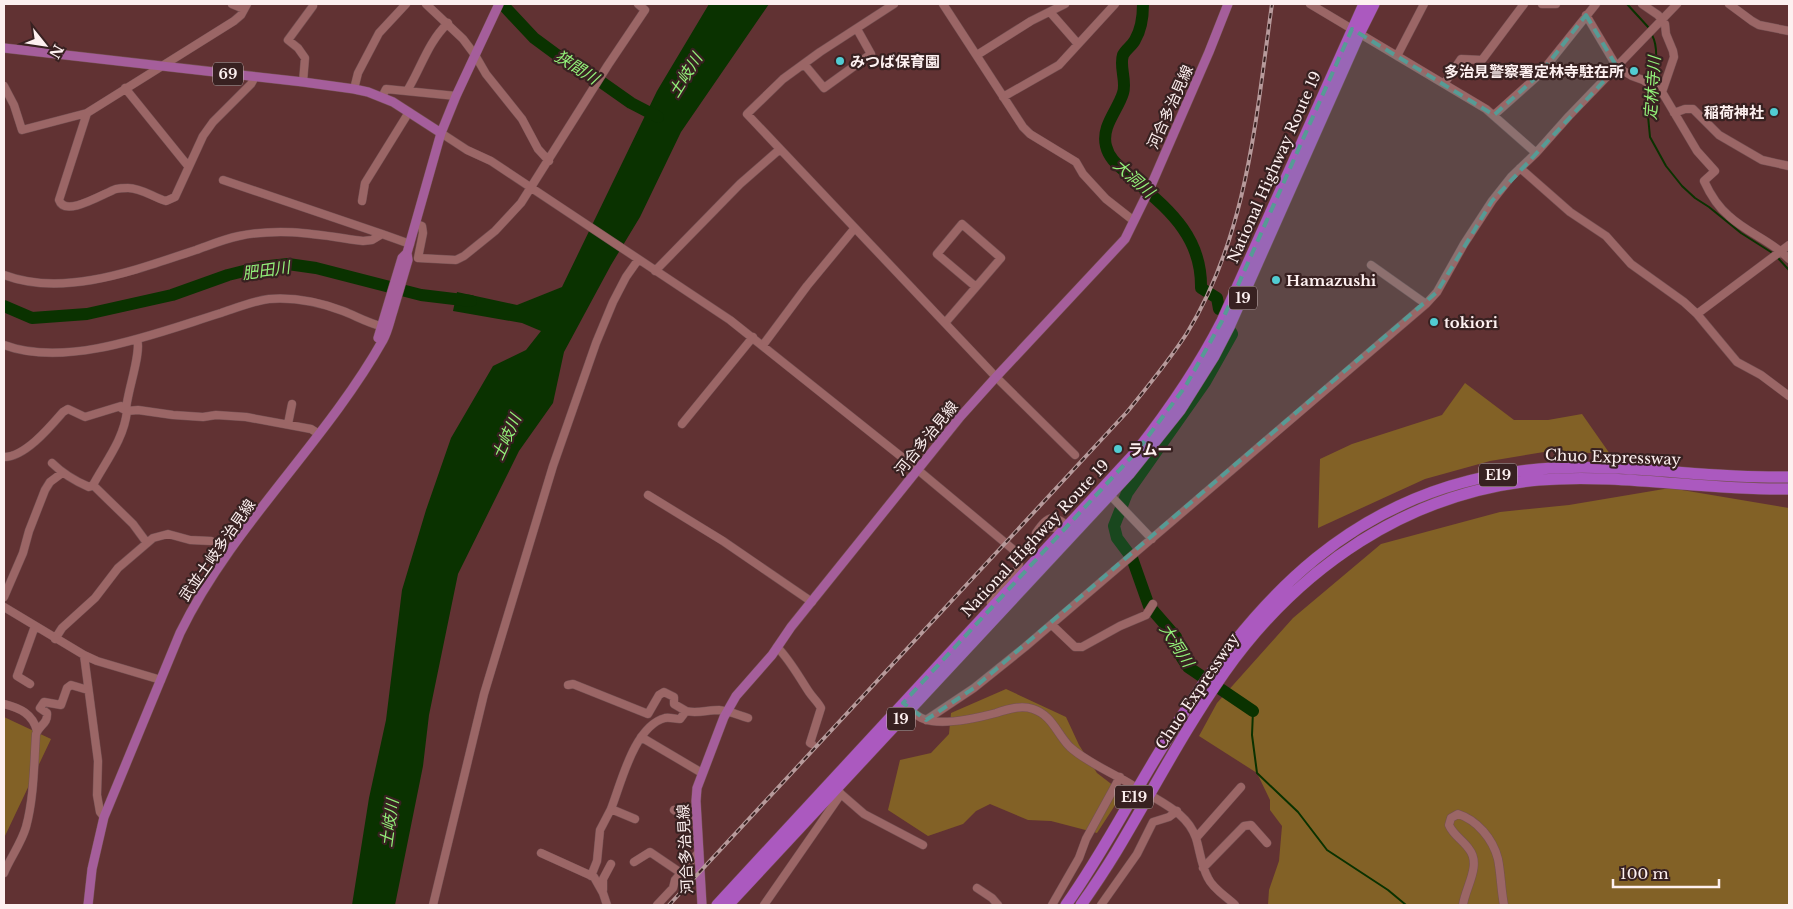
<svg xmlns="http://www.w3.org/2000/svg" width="1793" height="909" viewBox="0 0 1793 909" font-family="'Libre Baskerville','Noto Sans JP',serif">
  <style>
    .green { fill: #826126 }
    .water { fill: #0a3200 }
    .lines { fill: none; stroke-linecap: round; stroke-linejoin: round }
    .stream { stroke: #0a3200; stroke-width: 2 }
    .river { stroke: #0a3200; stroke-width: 12 }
    .minor-casing { stroke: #745052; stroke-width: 9 }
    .major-casing { stroke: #745052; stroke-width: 10 }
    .highway-casing { stroke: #745052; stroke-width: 12 }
    .minor { stroke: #9b6666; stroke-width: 8 }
    .major { stroke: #a55e9b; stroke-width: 9 }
    .highway { stroke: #ab59bf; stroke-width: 11 }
    .rail-casing { stroke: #b79a9b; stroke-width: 4 }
    .rail { stroke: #382121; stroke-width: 2; stroke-dasharray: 5.5; stroke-linecap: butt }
    .marked { fill: #569b95; fill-opacity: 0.2; stroke: #569b95; stroke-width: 4; stroke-dasharray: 10 6; stroke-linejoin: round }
    .poi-dot { fill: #51ccd2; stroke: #382121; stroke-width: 2 }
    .labels { text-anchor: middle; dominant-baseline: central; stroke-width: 4.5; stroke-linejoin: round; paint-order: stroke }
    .shield { fill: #382121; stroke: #c2b2b2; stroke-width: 1 }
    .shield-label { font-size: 14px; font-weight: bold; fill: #fdf0f0 }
    .poi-label { font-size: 15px; font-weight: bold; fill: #fdf0f0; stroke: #382121; text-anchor: start }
    .street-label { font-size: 15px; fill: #fdf0f0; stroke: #382121 }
    .water-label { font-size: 16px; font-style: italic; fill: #93f27a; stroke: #382121 }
  </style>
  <rect width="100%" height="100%" fill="#613233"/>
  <path class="green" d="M 1465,383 L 1514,420 L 1548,420 L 1582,414 L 1610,454 L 1550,451 L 1490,461 L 1425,479 L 1318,528 L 1320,459 L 1352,444 L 1442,415 Z
    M 1670,488 L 1789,508 L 1789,905 L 1268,905 L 1269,890 L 1279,861 L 1282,826 L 1270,810 L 1270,800 L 1257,773 L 1199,736 L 1217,703 L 1293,618 L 1381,544 L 1500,512 L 1569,505 Z
    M 1006,689 L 1066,717 L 1079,745 L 1097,773 L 1123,793 L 1097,833 L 1051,821 L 1028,820 L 990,804 L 976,811 L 963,824 L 928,836 L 888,810 L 900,760 L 931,753 L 949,734 L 951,713 Z
    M 4,717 L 51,739 L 4,838 Z"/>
  <path class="water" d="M 709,4 L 769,4 L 681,132 L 640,217 L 611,265 L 564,352 L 553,403 L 519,451 L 458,574 L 429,715 L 423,766 L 395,905 L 352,905 L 369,798 L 386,720 L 402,590 L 426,510 L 451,438 L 493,366 L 526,350 L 541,331 L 522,323 L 453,311 L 457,292 L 517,305 L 562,287 L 657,91 Z"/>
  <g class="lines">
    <path class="stream" d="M 1627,4 L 1649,28
      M 1652,83 C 1656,70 1659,48 1652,35
      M 1650,88 L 1648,116 L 1650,137 L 1666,166 L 1682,186 L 1695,198 L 1709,207 L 1741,233 L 1774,254
      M 1777,257 L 1789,270
      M 4,259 L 4,271
      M 1253,711 L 1252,735 L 1257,773 L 1298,812 L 1327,850 L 1388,890 L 1406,905"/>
    <path class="river" d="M 1143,4 C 1143,15 1141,30 1135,40 C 1132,46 1126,49 1123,55 C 1119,67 1127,81 1123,93 C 1118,110 1101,126 1106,146 C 1109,159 1119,166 1129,175 C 1166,208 1202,234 1201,288 L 1217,298 L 1219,309
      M 505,7 L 534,38 L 557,55 L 587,72 L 631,103 L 658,117
      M 4,306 L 32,318 L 87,314 L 172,295 L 228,275 L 260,267 L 288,264 L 316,268 L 421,295 L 471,301
      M 1231,332 L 1232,334 L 1205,382 L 1127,493 L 1114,526 L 1117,538 L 1132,558 L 1149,606 L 1176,637 L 1182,658 L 1188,667 L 1253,711"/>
    <g class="minor-casing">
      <path id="minor" d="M 232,4 L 244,9
        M 247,4 L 241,15 L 234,21 L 87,113 L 59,200 C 65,218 104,193 116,189 C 120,188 124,188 128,188 C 141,188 153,197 166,201 L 175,197 L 203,136 L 213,122 L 251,84 L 255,77
        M 426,4 L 463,39 L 475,55 L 486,74 L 522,119 L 538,149 L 549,161
        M 894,4 L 820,52 L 783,79 L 747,114 L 996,377 L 1075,455
        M 943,4 L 1023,127 L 1030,134 L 1076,162 L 1083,174 L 1106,199 L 1134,221
        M 1310,4 L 1486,109 L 1536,153
        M 1542,4 L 1556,4
        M 1642,4 L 1658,15 L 1665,24 L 1666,34 L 1673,51 L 1674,57 L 1662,92
        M 1729,4 L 1752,21 L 1759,25 L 1789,31
        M 1050,12 L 1078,44
        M 1586,15 L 1617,67 L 1632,76 L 1643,80 L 1662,92 L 1697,151 L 1715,171 L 1704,181 C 1710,194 1718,207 1729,216 C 1747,233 1772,241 1789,259
        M 977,55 L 1031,21 L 1065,4
        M 1397,56 L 1424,4
        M 804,64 L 824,88 L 871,54 L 857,29
        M 303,82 L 305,58 L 298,48 L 288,40 L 313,6
        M 1444,84 L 1461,59 L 1482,60 L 1524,4
        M 4,86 L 14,105 L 22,130 L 87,113
        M 125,88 L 188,166
        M 354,89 L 358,73 L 379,33 L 406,4
        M 407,91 C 421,68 428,42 448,23
        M 382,97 L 386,89 L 456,96
        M 1003,97 L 1059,65 L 1115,4
        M 1674,113 L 1685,109 L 1693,109 L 1719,135 L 1762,160 L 1789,166
        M 1494,115 L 1540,74 L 1596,4
        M 441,133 L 467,150 L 491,161 L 730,320 L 918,470 L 1015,551 C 1038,553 1034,529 1050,527 C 1055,527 1060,531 1065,532
        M 1520,168 L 1570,212 L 1606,236 L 1631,264 L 1684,302 L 1697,314 L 1737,362 L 1761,375 L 1789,396
        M 223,180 L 382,234
        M 362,201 L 365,183 L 409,112
        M 416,224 L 422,226 L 423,233 L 418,258 L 456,260 L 464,256 L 495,231 L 521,203 L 608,65 L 645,10 L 638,4
        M 1371,265 L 1426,304
        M 655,271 L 740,184 L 780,149
        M 4,275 C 65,298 138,269 196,250 C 210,245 224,239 239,236 C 284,227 319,235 363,241 L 372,240 L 382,234 L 410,244
        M 1697,314 L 1789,245
        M 945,323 L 1001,258 L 962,224 L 937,254 L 976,287
        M 4,345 C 68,369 159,332 221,313 C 236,308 253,301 269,299 C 294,297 319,302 343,311 C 356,316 368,323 381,326
        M 763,345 L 807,286 L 854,229
        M 126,410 C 127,392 142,352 137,339
        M 288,424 L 292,404
        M 682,424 L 753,337
        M 4,457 C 25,457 50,427 63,412 L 68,409 L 85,417 L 121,406 L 121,408 L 127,411
        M 52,463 C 63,474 75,481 89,487 L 93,485 C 106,461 124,439 127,411 L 138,410 L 173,415 L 203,417 L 216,415 L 246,417 L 311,429 L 319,434
        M 93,485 L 133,524 L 147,543
        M 648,495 L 723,541 L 812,602
        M 1110,495 L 1152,539
        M 1036,533 C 1049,514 1054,514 1071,529
        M 4,597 L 23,553 L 29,531 L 45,490 L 50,482 L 62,473
        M 991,603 L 1017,569 L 1019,564 L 1015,551
        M 4,607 L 84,655 L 97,661 L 161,680
        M 1052,625 L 1075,647 L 1082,647 L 1120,626 L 1146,615 L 1153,604
        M 55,639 L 62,628 L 95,598 L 118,568 L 153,538 L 168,534 L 190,540 L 211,541
        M 777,647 C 790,660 799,677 809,692 C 813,698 818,702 821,708 L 810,743 L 812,744
        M 84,655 L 98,761 L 97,795 L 100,812 L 104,817
        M 30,684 L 17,676 L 35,626
        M 568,685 L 573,684 L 648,714 L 659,695 L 664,692 L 674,697 L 674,704 L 686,711
        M 4,704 C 20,708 33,714 37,731
        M 908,708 C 913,712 918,717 924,719 C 942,726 977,718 996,713 C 1008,709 1021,705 1033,709 C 1052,715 1057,734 1070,747 C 1086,762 1113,773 1132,785
        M 926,720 L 974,688 L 1025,647 L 1426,304 L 1437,292 L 1464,244 L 1492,201 L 1511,177 L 1536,153 L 1569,116 L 1677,4
        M 641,737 L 702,773
        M 841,794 L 864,814 L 923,845
        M 1155,798 C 1172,808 1189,818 1196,838 C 1200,851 1201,865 1208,878 C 1213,889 1227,897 1235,905
        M 611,809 C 621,784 634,726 665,718 C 670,717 675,719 680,719 L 686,711 C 696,714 708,710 719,710 C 729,711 738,715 748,718
        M 674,810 L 692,820 L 697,821
        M 1196,838 L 1241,787
        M 541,853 L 594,877 L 603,893 L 607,905
        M 634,862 L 650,852 L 681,873
        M 1203,868 L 1244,826 L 1251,825 L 1267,843
        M 4,873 C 10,858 21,844 26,827 C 34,798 34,764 36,734 C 39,725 48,724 47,713 L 40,708 L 44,702 L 61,705 L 67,688 L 71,685 L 88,690
        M 591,876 L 597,861 L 600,830 L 611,809 L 635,819
        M 977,888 L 992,898 L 998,905
        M 603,890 L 603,879 L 611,864
        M 433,905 L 484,694 L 553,466 L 596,343 L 613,302 L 626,277 L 638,260
        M 657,905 L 673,888 L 675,880 L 699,852
        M 764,905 L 841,794 L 834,786
        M 1052,905 L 1079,858 L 1086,839 L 1120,777
        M 1101,905 L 1137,854 L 1153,822 L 1169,817 L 1177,811
        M 1463,905 C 1465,888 1482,865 1469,849 C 1463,840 1453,835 1449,825 L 1451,818 L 1458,814 C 1477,820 1493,839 1498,859 C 1501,874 1501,890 1504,905"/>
    </g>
    <g class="major-casing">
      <path id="major" d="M 4,48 L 303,82 L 354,89 L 368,92 L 393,102 L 441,133
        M 378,338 L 402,258 L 407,253
        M 88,905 L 92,869 L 104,817 L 180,633 C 232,526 325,443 383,340 C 388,331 390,320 393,311 C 398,294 403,277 408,260 L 407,253 L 441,133 L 456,96 L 499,4
        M 702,905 L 696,801 L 697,788 L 724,717 L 736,696 L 772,655 L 791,627 L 960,417 L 996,377 L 1125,239 L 1150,188 L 1209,52 L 1228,4"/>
    </g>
    <g class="highway-casing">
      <path id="highway" d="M 717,905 L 1137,451 C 1169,410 1198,368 1222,321 L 1364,4
        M 728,905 L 1129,474 L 1180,410 L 1214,356 L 1229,327 L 1360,32 L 1374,4
        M 1066,905 C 1102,855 1130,799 1163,746 C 1252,599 1356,485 1539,469 C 1622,462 1706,479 1789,477
        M 1081,905 C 1093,888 1105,870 1116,852 C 1152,792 1184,730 1224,673 C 1299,567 1408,492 1539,480 C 1623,473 1706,491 1789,489"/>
    </g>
    <use href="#minor" class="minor"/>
    <use href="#major" class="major"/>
    <use href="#highway" class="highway"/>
    <g class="rail-casing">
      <path id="rail" d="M 669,905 L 1127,412 C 1148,386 1169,361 1187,333 C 1248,234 1256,116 1272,4"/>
    </g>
    <use href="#rail" class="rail"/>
  </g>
  <path class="marked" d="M 1586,15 L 1617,67 L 1492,201 L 1437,292 L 974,688 L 926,720 L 903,703 L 1137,451 L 1185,387 L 1222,321 L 1352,29 L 1494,115 L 1540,74 Z"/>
  <g class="poi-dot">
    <circle cx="840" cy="61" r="5"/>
    <circle cx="1634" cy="71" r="5"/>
    <circle cx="1774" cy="112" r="5"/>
    <circle cx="1276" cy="280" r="5"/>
    <circle cx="1434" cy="322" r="5"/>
    <circle cx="1118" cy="449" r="5"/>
  </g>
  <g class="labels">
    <g class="shield">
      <rect x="213" y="62.5" width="30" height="23" rx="4"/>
      <rect x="1229" y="286.5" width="28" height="23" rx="4"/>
      <rect x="1479" y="463.5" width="38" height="23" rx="4"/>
      <rect x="887" y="707.5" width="28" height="23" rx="4"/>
      <rect x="1115" y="785.5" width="38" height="23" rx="4"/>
    </g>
    <g class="shield-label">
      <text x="228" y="74">69</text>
      <text x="1243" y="298">19</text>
      <text x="1498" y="475">E19</text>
      <text x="901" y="719">19</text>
      <text x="1134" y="797">E19</text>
    </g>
    <g class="poi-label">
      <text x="850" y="61">みつば保育園</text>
      <text x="1624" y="71" text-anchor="end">多治見警察署定林寺駐在所</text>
      <text x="1764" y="112" text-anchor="end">稲荷神社</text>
      <text x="1286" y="280">Hamazushi</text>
      <text x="1444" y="322">tokiori</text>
      <text x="1128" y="449">ラムー</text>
    </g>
    <g class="street-label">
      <text transform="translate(1170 107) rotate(-66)">河合多治見線</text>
      <text transform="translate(1274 167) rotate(-66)">National Highway Route 19</text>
      <text transform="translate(926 438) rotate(-51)">河合多治見線</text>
      <text transform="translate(1613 457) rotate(2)">Chuo Expressway</text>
      <text transform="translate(1035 538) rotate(-47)">National Highway Route 19</text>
      <text transform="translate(217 550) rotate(-55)">武並土岐多治見線</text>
      <text transform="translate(1197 691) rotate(-56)">Chuo Expressway</text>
      <text transform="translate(685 849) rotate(-93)">河合多治見線</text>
    </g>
    <g class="water-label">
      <text transform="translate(577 67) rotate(32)">狭間川</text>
      <text transform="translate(685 75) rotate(-58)">土岐川</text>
      <text transform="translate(1652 88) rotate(-86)">定林寺川</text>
      <text transform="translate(1134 178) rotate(42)">大洞川</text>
      <text transform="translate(266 270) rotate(-8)">肥田川</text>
      <text transform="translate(506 437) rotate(-66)">土岐川</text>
      <text transform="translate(1177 645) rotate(57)">大洞川</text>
      <text transform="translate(389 823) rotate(-82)">土岐川</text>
    </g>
  </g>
  <rect width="1793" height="909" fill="none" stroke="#fdf0f0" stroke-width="10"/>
  <g transform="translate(45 45) rotate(120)" stroke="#382121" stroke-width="4" paint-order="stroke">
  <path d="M0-4L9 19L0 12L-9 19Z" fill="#fdf0f0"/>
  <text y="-8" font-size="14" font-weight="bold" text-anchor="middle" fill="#fdf0f0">N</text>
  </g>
  <path d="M1613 879v8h106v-8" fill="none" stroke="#fdf0f0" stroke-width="2.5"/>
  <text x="1620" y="879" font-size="15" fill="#fdf0f0" stroke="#382121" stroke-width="4" paint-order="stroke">100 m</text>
</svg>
